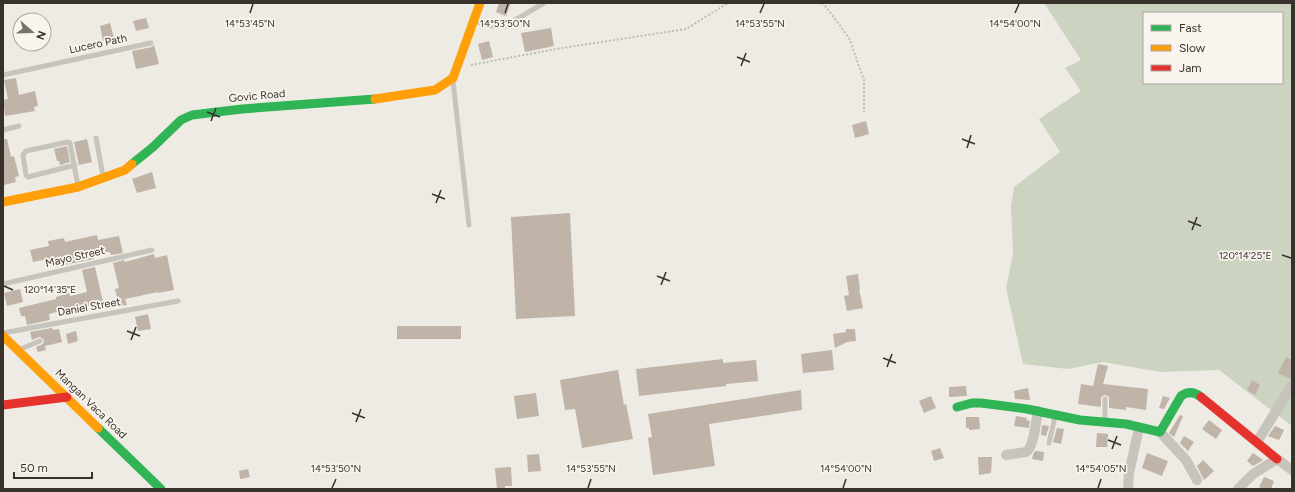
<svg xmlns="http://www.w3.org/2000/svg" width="1295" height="492" viewBox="0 0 1295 492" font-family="Figtree,sans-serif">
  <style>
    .green { fill: #ccd3c0; fill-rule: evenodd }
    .building { fill: #c0b3a8 }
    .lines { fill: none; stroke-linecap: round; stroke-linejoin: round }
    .path { stroke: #bfbcb6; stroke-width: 2; stroke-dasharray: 2 2; stroke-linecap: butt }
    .lane { stroke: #c7c3bd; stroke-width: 5 }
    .street { stroke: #c7c3bd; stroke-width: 10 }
    .fast { stroke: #30b455; stroke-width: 9 }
    .slow { stroke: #ff9f0a; stroke-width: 9 }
    .jam { stroke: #e5322d; stroke-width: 9 }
    .ticks { fill: none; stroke: #38312c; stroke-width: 1.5 }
    .labels { text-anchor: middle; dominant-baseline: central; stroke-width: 3.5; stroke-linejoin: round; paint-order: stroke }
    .street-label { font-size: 11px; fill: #38312c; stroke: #f9f5ee }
    .ticks-label { font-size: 10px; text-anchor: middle; fill: #38312c; stroke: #f9f5ee; stroke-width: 3.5; stroke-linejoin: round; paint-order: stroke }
  </style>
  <rect width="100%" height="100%" fill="#eeebe4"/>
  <path class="green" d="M 1044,3 L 1292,3 L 1292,426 L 1219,370 L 1160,372 L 1103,362 L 1068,369 L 1023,364 L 1006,288 L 1013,254 L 1011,206 L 1014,187 L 1060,152 L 1039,119 L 1081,91 L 1065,68 L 1081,60 ZM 1144,13 L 1282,13 L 1282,83 L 1144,83 Z"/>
  <path class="building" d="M 499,3 L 511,3 L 506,16 L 496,12 Z
    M 146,18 L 149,28 L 136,31 L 133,21 Z
    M 110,23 L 114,38 L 103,41 L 100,26 Z
    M 551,28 L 554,46 L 525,52 L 521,33 Z
    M 489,41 L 493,57 L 482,60 L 478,44 Z
    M 154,45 L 159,64 L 136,69 L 132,51 L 152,47 Z
    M 16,78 L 19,95 L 35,91 L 38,106 L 34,107 L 35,111 L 5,116 L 3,100 L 8,99 L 4,80 Z
    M 866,121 L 869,134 L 855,138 L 852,125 Z
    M 3,139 L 7,139 L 11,157 L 14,156 L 19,176 L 15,177 L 16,182 L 4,185 L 3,178 Z
    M 87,139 L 92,162 L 79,165 L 74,142 Z
    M 67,146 L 70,162 L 60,165 L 59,161 L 57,161 L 54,149 Z
    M 152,172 L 156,188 L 137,193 L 132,179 Z
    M 570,213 L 575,316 L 516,319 L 511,217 Z
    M 97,235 L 98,240 L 119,236 L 123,253 L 111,255 L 110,252 L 108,252 L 93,256 L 94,259 L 54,267 L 52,258 L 33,262 L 30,250 L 49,246 L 48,241 L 64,238 L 65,242 Z
    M 154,254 L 155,258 L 167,255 L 174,290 L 158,293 L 158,292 L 125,299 L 127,305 L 119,306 L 115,289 L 119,288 L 113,263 L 124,260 L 125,262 Z
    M 95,267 L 103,302 L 77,309 L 76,307 L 49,314 L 50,320 L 27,325 L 25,316 L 21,316 L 19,308 L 56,299 L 56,297 L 69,293 L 70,296 L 87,292 L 82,270 Z
    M 858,274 L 860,289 L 859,289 L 863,308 L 847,311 L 844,296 L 849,295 L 846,276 Z
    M 20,289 L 23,302 L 7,306 L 4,293 Z
    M 148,314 L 151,329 L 138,331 L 135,317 Z
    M 397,326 L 461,326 L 461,339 L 397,339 Z
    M 52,328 L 53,330 L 59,329 L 62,342 L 45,346 L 46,350 L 38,352 L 36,347 L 43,344 L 44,340 L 40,337 L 32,340 L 30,332 Z
    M 846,329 L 855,329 L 856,341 L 847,342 L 835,348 L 833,334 L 846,332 Z
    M 76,331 L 78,341 L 68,344 L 66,334 Z
    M 832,350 L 834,370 L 803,373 L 801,354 Z
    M 1286,357 L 1292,360 L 1292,374 L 1290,379 L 1278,373 Z
    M 723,359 L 723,363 L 756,360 L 758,381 L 726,384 L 726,386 L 639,396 L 636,369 Z
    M 1098,364 L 1108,366 L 1103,384 L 1148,389 L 1146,410 L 1126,407 L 1126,410 L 1109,408 L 1109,397 L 1105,395 L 1101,397 L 1101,407 L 1078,404 L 1081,384 L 1093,386 Z
    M 618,370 L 624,405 L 626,404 L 633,439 L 582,448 L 575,409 L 565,410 L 560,380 Z
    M 1252,380 L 1260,385 L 1255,395 L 1247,390 Z
    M 966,386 L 967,396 L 949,397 L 949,387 Z
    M 1028,388 L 1030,400 L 1015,399 L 1014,391 Z
    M 801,390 L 802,410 L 709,424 L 715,466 L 653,475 L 648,438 L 652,437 L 648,414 Z
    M 536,393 L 539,416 L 517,419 L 514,396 Z
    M 931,396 L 936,408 L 924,413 L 919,401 Z
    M 1163,396 L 1170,398 L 1164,409 L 1159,408 Z
    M 1180,415 L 1183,416 L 1174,437 L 1169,433 Z
    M 1016,416 L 1027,418 L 1026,420 L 1030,421 L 1029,428 L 1014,426 Z
    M 966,417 L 979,417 L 980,429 L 969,430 L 969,428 L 966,428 Z
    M 1209,420 L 1222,430 L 1216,439 L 1202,429 Z
    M 1042,425 L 1049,426 L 1046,436 L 1041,435 Z
    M 1275,426 L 1284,430 L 1279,440 L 1268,436 Z
    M 1057,428 L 1064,429 L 1061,444 L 1053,442 Z
    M 1097,433 L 1108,434 L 1107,447 L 1096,447 Z
    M 1184,436 L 1194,442 L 1188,451 L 1180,443 Z
    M 940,448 L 944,458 L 934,461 L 931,451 Z
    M 1035,451 L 1044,452 L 1043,461 L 1032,459 L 1033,455 Z
    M 1147,453 L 1168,461 L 1162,476 L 1142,468 Z
    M 1253,453 L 1263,460 L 1253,466 L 1247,461 Z
    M 539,454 L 541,471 L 528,472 L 527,455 Z
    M 978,457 L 992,457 L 991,473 L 979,475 Z
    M 1203,460 L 1214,471 L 1204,480 L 1197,466 Z
    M 511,467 L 512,486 L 505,486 L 505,489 L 497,489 L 495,468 Z
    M 248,469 L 250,477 L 240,479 L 239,471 Z
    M 1264,477 L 1274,481 L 1271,489 L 1264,489 L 1259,487 Z"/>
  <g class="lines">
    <path class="path" d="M 822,3 L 827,8 L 849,38 L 864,80 L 864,112
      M 471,65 L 556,49 L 686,29 L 728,3"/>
    <path class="lane" d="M 476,21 L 489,26 L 505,26 L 544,3
      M 3,75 L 151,43
      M 453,81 L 469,225
      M 3,130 L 19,126
      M 96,138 L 103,176
      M 75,165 L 28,177 L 26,175 L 23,155 L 26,151 L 68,142 L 70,143 L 78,186
      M 3,284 L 152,250
      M 3,333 L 178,301
      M 18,350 L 40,341
      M 1105,399 L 1105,421
      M 1049,443 L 1055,417"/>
    <path class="street" d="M 1160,432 L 1186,460 L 1197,480
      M 1257,442 L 1292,385
      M 1006,455 L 1026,452 C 1034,447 1036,421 1038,411
      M 1128,489 L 1129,473 L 1139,428
      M 1238,489 L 1253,474 L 1277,459 L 1292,470"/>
    <path class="fast" d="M 132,164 L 153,147 L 181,120 L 192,115 L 242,109 L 375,99
      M 957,407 L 972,403 L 981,403 L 1027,409 L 1080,420 L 1126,424 L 1160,432 L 1181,396 C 1188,391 1195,392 1201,397
      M 98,428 L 161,489"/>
    <path class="slow" d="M 375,99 L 435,90 L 453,78 L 480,3
      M 3,202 L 78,187 L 125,170 L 132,164
      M 3,336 L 98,428"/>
    <path class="jam" d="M 1201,397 L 1277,459
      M 3,405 L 67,397"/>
  </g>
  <path class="ticks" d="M 250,13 L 253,4M 505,13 L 508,4M 760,13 L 764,4M 1015,13 L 1019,4M 737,57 L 750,62M 741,66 L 746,53M 207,112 L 220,117M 211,121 L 216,108M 962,139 L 975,144M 967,148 L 971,135M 432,194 L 445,199M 436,203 L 441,190M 1188,221 L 1201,226M 1192,230 L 1197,217M 1282,255 L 1291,258M 657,276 L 670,281M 661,285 L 666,272M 4,286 L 13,290M 127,331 L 140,336M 131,340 L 136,327M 883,358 L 896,363M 887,367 L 892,354M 352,413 L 365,418M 356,422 L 361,409M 1108,440 L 1121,445M 1112,449 L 1117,436M 332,488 L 336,479M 588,488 L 591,479M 843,488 L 846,479M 1098,488 L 1101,479"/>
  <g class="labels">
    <g class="street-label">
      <text transform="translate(98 44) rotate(-12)">Lucero Path</text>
      <text transform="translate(257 96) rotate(-5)">Govic Road</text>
      <text transform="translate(75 257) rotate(-13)">Mayo Street</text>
      <text transform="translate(89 307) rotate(-10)">Daniel Street</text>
      <text transform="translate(91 404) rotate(44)">Mangan Vaca Road</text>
    </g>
  </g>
  <g class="ticks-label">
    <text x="250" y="27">14°53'45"N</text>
    <text x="505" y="27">14°53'50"N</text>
    <text x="760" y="27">14°53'55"N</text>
    <text x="1015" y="27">14°54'00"N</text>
    <text x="1245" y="259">120°14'25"E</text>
    <text x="50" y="293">120°14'35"E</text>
    <text x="336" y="472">14°53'50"N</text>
    <text x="591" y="472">14°53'55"N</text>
    <text x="846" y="472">14°54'00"N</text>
    <text x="1101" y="472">14°54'05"N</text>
  </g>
  <rect width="1295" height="492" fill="none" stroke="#38312c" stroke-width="8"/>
  <rect x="1143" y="12" width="140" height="72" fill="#f9f5ee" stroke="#aca7a0"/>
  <rect x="1151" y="25" width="20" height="6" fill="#30b455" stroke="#aca7a0"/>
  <text x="1179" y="32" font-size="12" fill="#38312c">Fast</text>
  <rect x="1151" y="45" width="20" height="6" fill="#ff9f0a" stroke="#aca7a0"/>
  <text x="1179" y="52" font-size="12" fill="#38312c">Slow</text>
  <rect x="1151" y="65" width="20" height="6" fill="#e5322d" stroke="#aca7a0"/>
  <text x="1179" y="72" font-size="12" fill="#38312c">Jam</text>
  <g transform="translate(32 32) rotate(110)"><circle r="19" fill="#f9f5ee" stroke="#aca7a0"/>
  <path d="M0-3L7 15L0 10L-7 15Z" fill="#78726c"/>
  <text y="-6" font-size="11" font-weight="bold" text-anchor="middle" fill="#38312c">N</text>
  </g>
  <path d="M14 472v6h78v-6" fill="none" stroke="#38312c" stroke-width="2"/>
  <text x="20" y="472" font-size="12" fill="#38312c" stroke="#f9f5ee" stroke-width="3" paint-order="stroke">50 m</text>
</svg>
